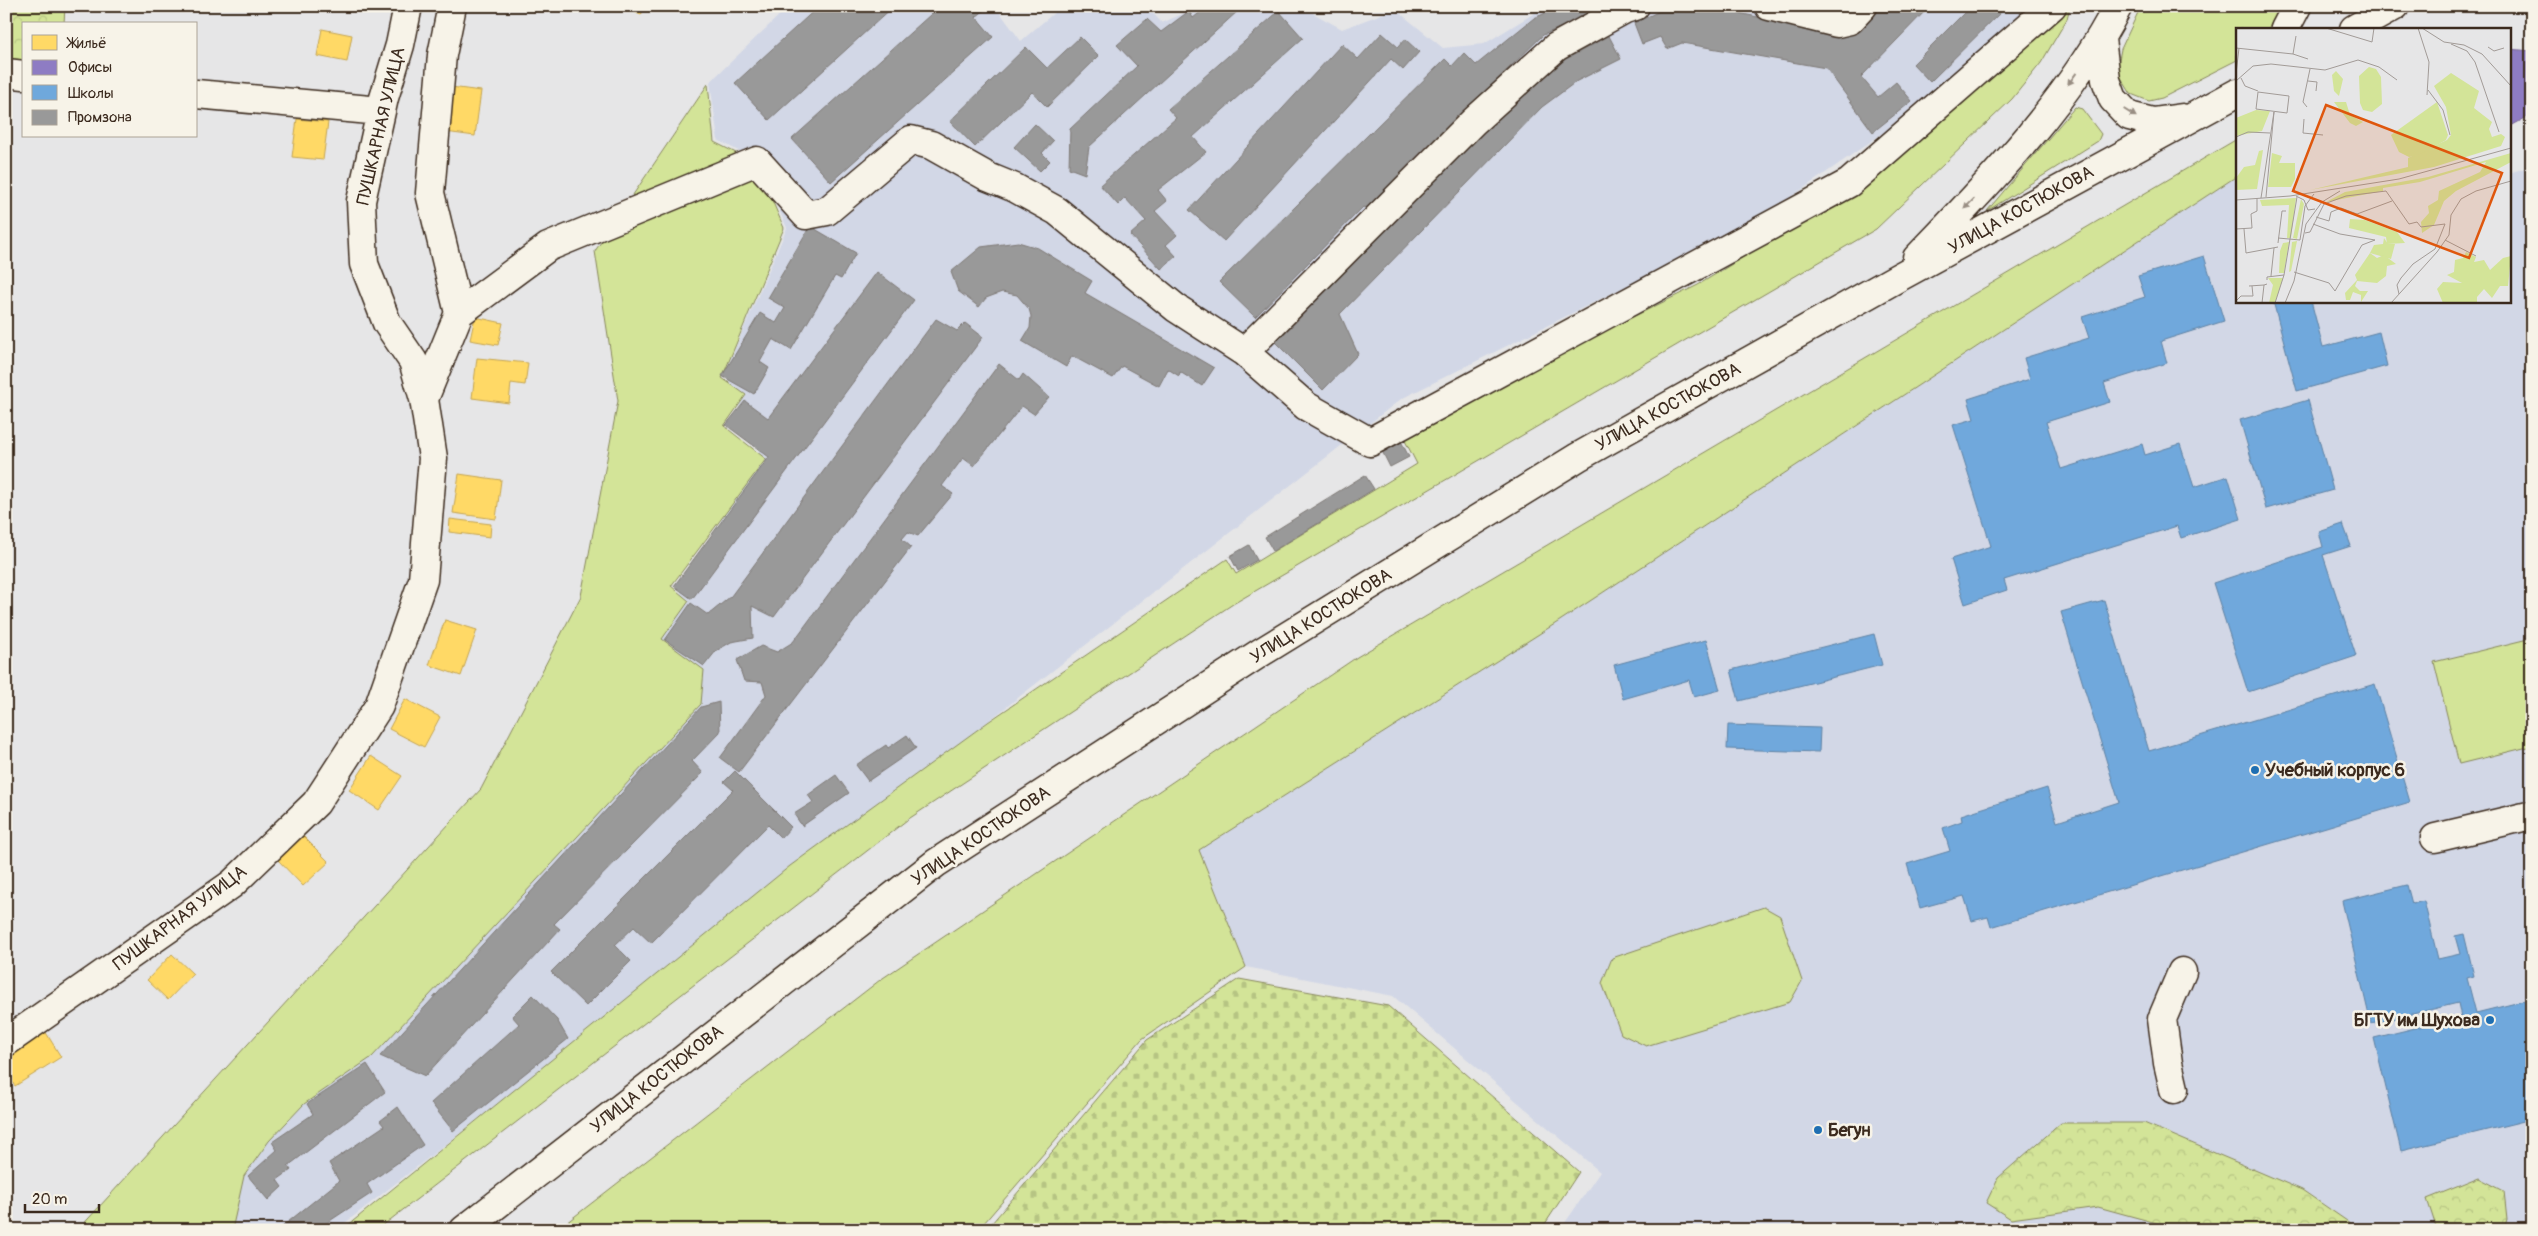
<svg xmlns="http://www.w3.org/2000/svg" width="2538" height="1236" viewBox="0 0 2538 1236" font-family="Pangolin,sans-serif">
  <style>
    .built { fill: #d2d7e6 }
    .green { fill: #d3e498; stroke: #87875b }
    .forest { fill: url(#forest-crowns); stroke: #87875b }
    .cemetery { fill: url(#cemetery-stones); stroke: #87875b }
    .homes { fill: #ffd966; stroke: #c4a450 }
    .offices { fill: #8e7cc3; stroke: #756392 }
    .schools { fill: #6fa8dc; stroke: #5f82a3 }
    .industry { fill: #999; stroke: #7d7874 }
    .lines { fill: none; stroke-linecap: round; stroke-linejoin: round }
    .minor-casing { stroke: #3b2a1e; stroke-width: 31 }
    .major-casing { stroke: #3b2a1e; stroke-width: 31 }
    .minor { stroke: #f7f3e8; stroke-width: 28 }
    .major { stroke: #f7f3e8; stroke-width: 28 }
    .oneway { fill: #998e83 }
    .poi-dot { fill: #1f6fb2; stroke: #f7f3e8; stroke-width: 2 }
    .labels { text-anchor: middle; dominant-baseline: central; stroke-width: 5; stroke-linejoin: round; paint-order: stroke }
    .street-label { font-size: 18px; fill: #3b2a1e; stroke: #f7f3e8 }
    .poi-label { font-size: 18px; font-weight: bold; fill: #3b2a1e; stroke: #f7f3e8; text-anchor: start }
    .inset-road { fill: none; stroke: #a29b97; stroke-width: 1 }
    .view { fill: #df570d; fill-opacity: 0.15; stroke: #df570d; stroke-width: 2.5 }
    .inset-edge { fill: none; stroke: #3b2a1e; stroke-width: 2.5 }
  </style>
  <defs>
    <pattern id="forest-crowns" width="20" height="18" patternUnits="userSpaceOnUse" patternTransform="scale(1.25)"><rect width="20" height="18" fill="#d3e498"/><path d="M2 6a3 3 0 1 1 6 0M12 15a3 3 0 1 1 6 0" fill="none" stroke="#b6c483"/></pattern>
    <pattern id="cemetery-stones" width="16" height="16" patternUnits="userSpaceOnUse" patternTransform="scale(1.25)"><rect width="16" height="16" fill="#d3e498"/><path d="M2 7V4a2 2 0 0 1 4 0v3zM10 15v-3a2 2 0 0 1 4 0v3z" fill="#b6c483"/></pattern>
  </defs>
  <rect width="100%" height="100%" fill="#e6e6e7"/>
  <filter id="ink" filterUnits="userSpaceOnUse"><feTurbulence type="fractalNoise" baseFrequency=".02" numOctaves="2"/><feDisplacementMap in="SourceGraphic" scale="10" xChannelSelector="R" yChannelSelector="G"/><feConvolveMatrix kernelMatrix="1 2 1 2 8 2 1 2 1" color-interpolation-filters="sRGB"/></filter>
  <g filter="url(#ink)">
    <path class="built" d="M 789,6 L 995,6 L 1021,41 L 1062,6 L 1146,6 L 1162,23 L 1200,6 L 1300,6 L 1342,29 L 1395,9 L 1443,48 L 1484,44 L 1546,6 L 2035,6 L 1916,110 L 1758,220 L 1401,399 L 336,1230 L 218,1230 L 220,1182 L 659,632 L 759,452 L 725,372 L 787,228 L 757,161 L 718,140 L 710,82 Z
      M 2532,166 L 2532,1230 L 1560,1230 L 1600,1172 L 1393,996 L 1246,967 L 1199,850 L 1558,622 L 2237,176 L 2237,301 L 2509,301 L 2509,173 Z"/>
    <path class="green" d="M 2068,6 L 2070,6 L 2067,19 L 2041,63 L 2012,99 L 1876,229 L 1233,604 L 907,820 L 377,1230 L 342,1230 L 790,866 L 988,722 L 1227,559 L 1236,574 L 1417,464 L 1400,431 L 1698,285 L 1852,190 Z
      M 2141,6 L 2281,6 L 2268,29 L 2237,29 L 2237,60 L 2162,98 L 2149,101 L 2131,94 L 2117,71 L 2121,49 Z
      M 708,84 L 714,142 L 756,163 L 784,228 L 722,378 L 746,395 L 724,426 L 766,459 L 671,586 L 689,601 L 662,639 L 704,670 L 701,704 L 372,1057 L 304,1104 L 269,1141 L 244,1176 L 232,1230 L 78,1230 L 481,789 L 581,596 L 618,401 L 595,251 Z
      M 2075,107 L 2082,109 L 2101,134 L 2098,141 L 1987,211 Z
      M 2237,139 L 2237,176 L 1558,622 L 1199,850 L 1246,967 L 1142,1039 L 978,1230 L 557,1230 L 880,980 L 1357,657 Z
      M 2532,638 L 2532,746 L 2459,764 L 2434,662 Z
      M 1764,907 L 1780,916 L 1802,981 L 1790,1002 L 1646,1046 L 1621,1034 L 1602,983 L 1612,958 Z"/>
    <path class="forest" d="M 6,6 L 65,6 L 64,24 L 24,24 L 24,60 L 6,58 Z
      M 2061,1123 L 2144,1123 L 2302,1190 L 2360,1230 L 2182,1230 L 2098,1207 L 2011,1219 L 1986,1203 L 1998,1178 Z
      M 2479,1178 L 2504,1191 L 2507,1219 L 2504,1230 L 2437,1230 L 2427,1199 Z"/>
    <path class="cemetery" d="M 1239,979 L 1388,1006 L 1579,1172 L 1541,1230 L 986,1230 L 1147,1040 Z"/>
    <path class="homes" d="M 622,6 L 645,6 L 641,15 Z
      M 322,29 L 352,35 L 347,62 L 317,56 Z
      M 451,87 L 481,91 L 475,136 L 445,132 Z
      M 297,119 L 328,122 L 323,160 L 292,157 Z
      M 475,317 L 503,323 L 498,345 L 470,340 Z
      M 477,358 L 528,363 L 525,385 L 511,383 L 509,403 L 472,398 Z
      M 459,474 L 501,480 L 496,519 L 453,513 Z
      M 450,519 L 491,524 L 490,537 L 449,532 Z
      M 445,620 L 477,630 L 461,676 L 429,665 Z
      M 405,699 L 440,717 L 424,747 L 389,729 Z
      M 371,756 L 402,776 L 379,810 L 349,790 Z
      M 302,835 L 329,862 L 303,886 L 277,859 Z
      M 172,954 L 193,974 L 168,1000 L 147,980 Z
      M 45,1031 L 61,1057 L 15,1086 L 6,1073 L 6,1056 Z"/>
    <path class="offices" d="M 2509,49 L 2532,51 L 2532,101 L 2529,116 L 2509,127 Z"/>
    <path class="schools" d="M 2204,256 L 2224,321 L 2161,341 L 2167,363 L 2104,383 L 2110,402 L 2046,422 L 2061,469 L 2142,444 L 2145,455 L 2180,444 L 2194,487 L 2228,476 L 2241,519 L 2181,538 L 2177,526 L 2004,580 L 2007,590 L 1965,604 L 1951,559 L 1991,546 L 1953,425 L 1974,419 L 1968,399 L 2030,379 L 2024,358 L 2089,338 L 2082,317 L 2145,297 L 2138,276 Z
      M 2273,301 L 2311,301 L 2323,347 L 2379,332 L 2387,366 L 2297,391 Z
      M 2308,400 L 2333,490 L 2266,509 L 2240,420 Z
      M 2343,524 L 2351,546 L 2323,555 L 2356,656 L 2248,692 L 2213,583 L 2323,547 L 2319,532 Z
      M 2104,600 L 2149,751 L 2375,684 L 2410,802 L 1991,927 L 1988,917 L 1972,921 L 1964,896 L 1920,908 L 1907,864 L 1950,851 L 1943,828 L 1962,821 L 1961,815 L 2047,788 L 2057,822 L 2119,802 L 2061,612 Z
      M 1874,634 L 1882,665 L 1739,701 L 1731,670 Z
      M 1706,640 L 1720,690 L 1694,697 L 1689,680 L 1623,699 L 1614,665 Z
      M 1728,725 L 1820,728 L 1819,752 L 1727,749 Z
      M 2407,885 L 2412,904 L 2424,901 L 2438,959 L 2460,954 L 2455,936 L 2464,934 L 2474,976 L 2467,978 L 2476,1013 L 2532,999 L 2532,1119 L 2401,1151 L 2374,1038 L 2461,1017 L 2458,1003 L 2371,1024 L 2342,901 Z"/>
    <path class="industry" d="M 819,6 L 894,6 L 769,120 L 735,83 Z
      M 940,6 L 985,6 L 987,8 L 976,17 L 993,37 L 831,182 L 792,139 Z
      M 1208,6 L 1236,6 L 1239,10 L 1089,147 L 1085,174 L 1069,168 L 1070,129 L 1137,66 L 1117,45 L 1147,19 L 1161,32 L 1189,11 L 1193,18 Z
      M 1562,6 L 1607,7 L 1543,35 L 1398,176 L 1400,180 L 1369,210 L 1363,207 L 1255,317 L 1219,282 L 1445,59 L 1452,66 L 1464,53 L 1476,65 L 1534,18 Z
      M 1679,6 L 1705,6 L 1848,36 L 1878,6 L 1930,6 L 1861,77 L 1878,97 L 1896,82 L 1912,101 L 1873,132 L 1826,68 L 1682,43 L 1667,49 L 1660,37 L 1642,44 L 1634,23 L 1662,10 Z
      M 1971,6 L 2007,6 L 1930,82 L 1913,64 Z
      M 1279,11 L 1303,38 L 1193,137 L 1206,152 L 1158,190 L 1167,201 L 1155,211 L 1177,235 L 1166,245 L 1176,256 L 1161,269 L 1130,235 L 1146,221 L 1125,198 L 1118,205 L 1100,185 L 1176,118 L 1168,109 Z
      M 1382,33 L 1398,47 L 1405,39 L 1419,52 L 1403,70 L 1391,59 L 1224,241 L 1189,210 L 1342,44 L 1358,59 Z
      M 1609,36 L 1621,59 L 1577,81 L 1542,107 L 1340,314 L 1358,354 L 1323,390 L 1275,342 L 1527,86 L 1566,59 Z
      M 1080,37 L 1099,56 L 1047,107 L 1032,92 L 975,147 L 950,121 L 1026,47 L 1047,68 Z
      M 1035,124 L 1053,141 L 1042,153 L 1050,161 L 1040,171 L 1014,147 Z
      M 810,226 L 856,253 L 841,279 L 835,276 L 791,350 L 773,339 L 760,362 L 769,368 L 754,394 L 722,376 L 760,313 L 776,323 L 785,308 L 768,298 Z
      M 1018,242 L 1038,248 L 1092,281 L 1085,293 L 1214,368 L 1202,386 L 1180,372 L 1179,376 L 1168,369 L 1159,386 L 1122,366 L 1113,378 L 1072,356 L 1066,367 L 1022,341 L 1030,328 L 1031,316 L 1029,309 L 1017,295 L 1002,292 L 986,298 L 979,307 L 958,291 L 951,272 L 981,247 Z
      M 877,272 L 914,300 L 692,599 L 674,586 L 769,457 L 726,425 L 745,401 L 768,418 Z
      M 936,319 L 957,331 L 965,323 L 983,337 L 774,617 L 752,606 L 753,638 L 731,642 L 716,651 L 704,666 L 665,640 L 691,603 L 708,615 L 731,596 Z
      M 999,364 L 1019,380 L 1023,374 L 1049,397 L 1034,414 L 1022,406 L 974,466 L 963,458 L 942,486 L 953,494 L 918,536 L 908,532 L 902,539 L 911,547 L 739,772 L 720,758 L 766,695 L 762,682 L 744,681 L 737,660 L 761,646 L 777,652 L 793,642 Z
      M 1400,439 L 1409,457 L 1390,467 L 1381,449 Z
      M 1365,475 L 1374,489 L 1273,551 L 1265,537 Z
      M 1249,545 L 1257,560 L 1238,571 L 1230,556 Z
      M 719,702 L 720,732 L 692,761 L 703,773 L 554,924 L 560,929 L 425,1076 L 380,1056 L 701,707 Z
      M 907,735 L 916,748 L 868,781 L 856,765 L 886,745 L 888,748 Z
      M 735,771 L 791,827 L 781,838 L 768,825 L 651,943 L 634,927 L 615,945 L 631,961 L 586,1006 L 551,972 L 733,790 L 724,782 Z
      M 836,775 L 849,793 L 802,826 L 794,814 L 813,802 L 808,795 Z
      M 533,995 L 557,1020 L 568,1039 L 453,1131 L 431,1103 L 519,1024 L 512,1016 Z
      M 367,1064 L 385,1092 L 288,1166 L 291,1170 L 277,1180 L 282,1187 L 268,1200 L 248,1176 L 277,1150 L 272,1142 L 313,1114 L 307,1104 Z
      M 398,1107 L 423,1145 L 367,1184 L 372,1193 L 316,1230 L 278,1230 L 339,1181 L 329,1163 L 384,1126 L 380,1121 Z"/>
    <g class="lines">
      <g class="minor-casing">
        <path id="minor" d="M 1769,6 L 1837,23 L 1850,20 L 1863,6
          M 6,73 L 24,75
          M 196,94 L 381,111
          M 459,313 L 548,247 L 757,161 L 806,215 L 827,211 L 911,140 L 931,145 L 988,177 L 1015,188 L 1057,211 L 1176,308 L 1244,352 L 1306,406 L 1370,442 L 1849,183 L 2052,6
          M 1244,352 L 1473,122 L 1556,47 L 1625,9 L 1635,6
          M 424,399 L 459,313 L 430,193 L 442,55 L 452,6
          M 2435,838 L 2532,815
          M 6,1042 L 232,884 L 316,803 L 379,706 L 423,580 L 433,458 L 424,399 L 413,361 L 387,323 L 364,264 L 361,201 L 384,98 L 400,45 L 408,6
          M 2174,1089 L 2168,1063 L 2162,1019 L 2182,972"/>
      </g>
      <g class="major-casing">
        <path id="major" d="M 2285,29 L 2297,6
          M 2354,29 L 2395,6
          M 2101,39 L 2106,80 L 2113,99 L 2129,116 L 2153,122 L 2182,118
          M 1917,258 C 1991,181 2069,101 2118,6
          M 464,1230 L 936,863 L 1260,653 L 1578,457 L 1899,277 L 2237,93"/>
      </g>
      <use href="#minor" class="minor"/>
      <use href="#major" class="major"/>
    </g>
    <defs><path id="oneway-solid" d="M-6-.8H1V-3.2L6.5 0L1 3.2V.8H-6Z" transform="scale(1.25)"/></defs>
    <g class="oneway">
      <use href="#oneway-solid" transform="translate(2072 79) rotate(126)"/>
      <use href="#oneway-solid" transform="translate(2130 113) rotate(32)"/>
      <use href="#oneway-solid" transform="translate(1969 204) rotate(134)"/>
    </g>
  </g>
  <g class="poi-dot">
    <circle cx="2255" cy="770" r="5"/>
    <circle cx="2490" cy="1020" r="5"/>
    <circle cx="1818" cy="1130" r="5"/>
  </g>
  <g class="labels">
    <g class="street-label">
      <text transform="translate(381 126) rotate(-77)">ПУШКАРНАЯ УЛИЦА</text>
      <text transform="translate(2021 210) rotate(-29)">УЛИЦА КОСТЮКОВА</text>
      <text transform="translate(1668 407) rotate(-29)">УЛИЦА КОСТЮКОВА</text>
      <text transform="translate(1321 616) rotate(-32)">УЛИЦА КОСТЮКОВА</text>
      <text transform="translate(981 836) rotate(-34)">УЛИЦА КОСТЮКОВА</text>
      <text transform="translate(180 918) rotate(-37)">ПУШКАРНАЯ УЛИЦА</text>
      <text transform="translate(657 1079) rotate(-38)">УЛИЦА КОСТЮКОВА</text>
    </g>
    <g class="poi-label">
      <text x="2265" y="770">Учебный корпус 6</text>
      <text x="2480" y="1020" text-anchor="end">БГТУ им Шухова</text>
      <text x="1828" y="1130">Бегун</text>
    </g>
  </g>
  <g transform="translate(2236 28)">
    <rect width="275" height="275" fill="#e6e6e7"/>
    <path d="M 133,39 L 140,41 L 145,49 L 146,76 L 136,84 L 127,82 L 124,75 L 123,48 ZM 215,45 L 243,63 L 238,80 L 256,94 L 253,101 L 256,109 L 265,106 L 269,109 L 265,118 L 198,139 L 74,162 L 172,139 L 172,130 L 211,112 L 215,107 L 210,79 L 198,58 ZM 275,125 L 275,134 L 220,163 L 208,173 L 198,197 L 186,205 L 185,194 L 193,185 L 192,178 L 202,172 L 203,163 L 244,144 L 250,134 L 184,154 L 147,160 L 147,163 L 90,174 L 109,164 L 192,149 ZM 65,171 L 68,176 L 61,211 L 57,210 ZM 148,210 L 152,216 L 159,216 L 155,231 L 134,225 L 138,217 L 147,216 ZM 61,213 L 55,243 L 53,244 L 56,214 Z" fill="#d3e498"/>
    <path d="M 100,43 L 107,51 L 103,68 L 98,63 L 96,47 ZM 98,74 L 110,74 L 114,87 L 127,94 L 120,98 L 114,95 ZM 20,82 L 34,83 L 26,103 L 0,108 L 0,90 ZM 27,122 L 21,161 L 0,162 L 0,150 L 8,139 L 19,137 L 23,123 ZM 36,125 L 46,128 L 43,135 L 59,135 L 59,151 L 55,159 L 32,159 ZM 60,170 L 55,210 L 51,210 L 53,177 L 26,178 L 24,172 ZM 114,191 L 129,192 L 161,204 L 169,215 L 151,216 L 150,209 L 113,200 ZM 53,214 L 48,245 L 43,245 L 44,223 L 47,215 ZM 230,224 L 240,229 L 238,234 L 248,232 L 254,242 L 267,230 L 275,228 L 272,258 L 264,258 L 256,270 L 248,261 L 241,269 L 241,275 L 207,275 L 201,261 L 207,254 L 226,255 L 211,247 L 218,244 L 219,232 L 227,230 ZM 134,225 L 141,230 L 148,227 L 160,236 L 151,238 L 150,248 L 141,255 L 121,253 L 119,258 L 124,263 L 132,263 L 125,274 L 125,267 L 117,264 L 114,272 L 110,272 L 109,265 L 121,252 L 119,247 ZM 32,250 L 47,250 L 39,275 L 33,275 L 37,257 Z" fill="#d3e498"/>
    <path d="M 201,74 L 212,107 L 210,112 L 181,128 L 173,129 L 163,124 L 155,107 Z" fill="#d3e498"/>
    <path class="inset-road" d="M 90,0 L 136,14 L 138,0M 182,0 L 193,34 L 191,67M 186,0 L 208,14 L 228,17 L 246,26 L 275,58M 215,16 L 231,23 L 239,34 L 263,104M 252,19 L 258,23 L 268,20M 0,20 L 57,26 L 72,31M 57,26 L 60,8M 0,46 L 3,20M 5,50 L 9,58 L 22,63M 0,53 L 17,38 L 35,36 L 89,42 L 122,32 L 143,39 L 161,52M 72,53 L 81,54 L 80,63M 192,62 L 207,82 L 214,107M 22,64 L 53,68 L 51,85 L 20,81 ZM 71,79 L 67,74 L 74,41M 68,91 L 67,105 L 87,107M 0,109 L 12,104 L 34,105M 60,168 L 68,172 L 72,182 L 79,181M 25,170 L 38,84 L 30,169M 0,172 L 54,168 L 163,151 L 275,120M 86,174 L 88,176 L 110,168 L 150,163 L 173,196 L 181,194 L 185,199 L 209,196M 80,189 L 93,193 L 95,184 L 105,180 L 121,186 L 156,173M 0,201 L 16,200 L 15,186 L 21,183 L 21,170M 8,201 L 10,225 L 42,219M 69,205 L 74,204 L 88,176M 42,210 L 64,212M 64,212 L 69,178 L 78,166M 209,212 L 240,228M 42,215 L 46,183 L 50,183M 58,244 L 93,255 L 99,263 L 126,217 L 139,212 L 104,206 L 77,196M 35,248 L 38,220M 31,252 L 31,249 L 48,247M 13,258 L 28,257M 163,266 L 161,257 L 165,250 L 177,236 L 199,221 L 209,196M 0,273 L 5,268 L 17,268 L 16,258M 26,275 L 28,257 L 31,256M 39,275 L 48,247 L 61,169M 49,275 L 58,253 L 70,196 L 86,174 L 104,163M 155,275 L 201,224 L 213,207 L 215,187 L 225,171 L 240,163 L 275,153"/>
    <path class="view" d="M 90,77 L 266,145 L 233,230 L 57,163 Z"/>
    <rect width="275" height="275" class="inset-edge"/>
  </g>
  <rect width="2538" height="1236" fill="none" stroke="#f7f3e8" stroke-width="25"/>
  <rect x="12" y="12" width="2513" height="1211" fill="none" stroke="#3b2a1e" stroke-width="2" filter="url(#ink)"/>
  <rect x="22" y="22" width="175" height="115" fill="#f7f3e8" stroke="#aca397"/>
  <rect x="32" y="35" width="25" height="15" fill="#ffd966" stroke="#aca397"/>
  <text x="68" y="48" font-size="15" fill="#3b2a1e">Жильё</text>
  <rect x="32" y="60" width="25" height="15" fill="#8e7cc3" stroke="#aca397"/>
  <text x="68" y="72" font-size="15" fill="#3b2a1e">Офисы</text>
  <rect x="32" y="85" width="25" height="15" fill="#6fa8dc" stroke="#aca397"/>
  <text x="68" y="98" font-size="15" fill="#3b2a1e">Школы</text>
  <rect x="32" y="110" width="25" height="15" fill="#999999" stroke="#aca397"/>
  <text x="68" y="122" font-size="15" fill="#3b2a1e">Промзона</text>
  <path d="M25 1204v8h74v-8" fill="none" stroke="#3b2a1e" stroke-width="2.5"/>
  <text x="32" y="1204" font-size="15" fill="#3b2a1e" stroke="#f7f3e8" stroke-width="4" paint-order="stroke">20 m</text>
</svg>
